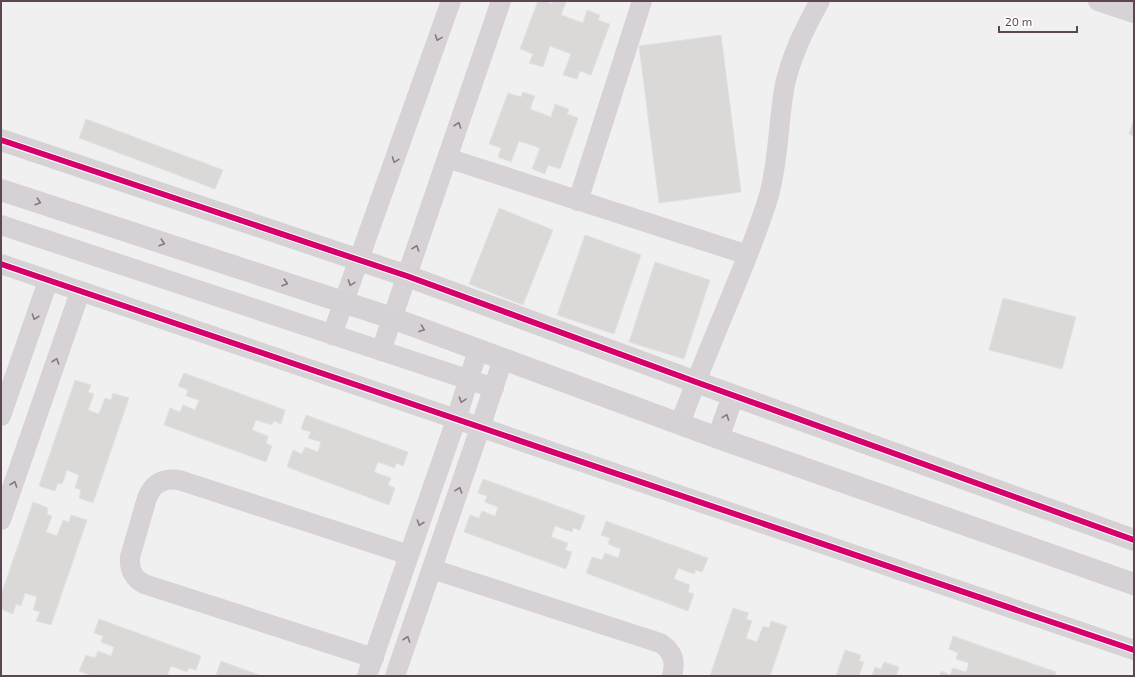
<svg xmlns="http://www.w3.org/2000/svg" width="1135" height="677" viewBox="0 0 1135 677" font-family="'Exo 2',sans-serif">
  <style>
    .building { fill: #dbd8d8; stroke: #e2e1e1 }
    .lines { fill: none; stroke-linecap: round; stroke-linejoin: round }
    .street { stroke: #d7d2d6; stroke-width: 20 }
    .secondary { stroke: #d6d1d4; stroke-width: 22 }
    .cycleway-casing { stroke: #fff; stroke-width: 8 }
    .cycleway { stroke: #d6006c; stroke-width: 6 }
    .oneway { stroke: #887681 }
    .oneway2 { stroke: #877680 }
  </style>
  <rect width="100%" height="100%" fill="#eff0ef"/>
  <path class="building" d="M 538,1 L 545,1 L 552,4 L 553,1 L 563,1 L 566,2 L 561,15 L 583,23 L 587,10 L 600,15 L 598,20 L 610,24 L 591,75 L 580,71 L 577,79 L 563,75 L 571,54 L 550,46 L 543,67 L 529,63 L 533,54 L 520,49 Z
    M 721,35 L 741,192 L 659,203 L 639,46 Z
    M 523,92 L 535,96 L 530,109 L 551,117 L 555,104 L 569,109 L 567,114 L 578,118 L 560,169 L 548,165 L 545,174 L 532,169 L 540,148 L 519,141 L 511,162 L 498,157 L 501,148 L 489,144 L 508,93 L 521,97 Z
    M 1134,118 L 1134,136 L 1129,134 Z
    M 86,119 L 223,170 L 215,189 L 79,138 Z
    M 499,208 L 553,230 L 523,305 L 469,284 Z
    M 585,235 L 641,255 L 614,334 L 557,315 Z
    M 655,262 L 710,280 L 684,359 L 629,342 Z
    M 1003,298 L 1076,317 L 1062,369 L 989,350 Z
    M 184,373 L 285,410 L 281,424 L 274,421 L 272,425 L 256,420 L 252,430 L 268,436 L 266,443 L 272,446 L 266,462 L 164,425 L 170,408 L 180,412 L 183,405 L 195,410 L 199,400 L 186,396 L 188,390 L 178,386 Z
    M 75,380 L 91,385 L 88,392 L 94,394 L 88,410 L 99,414 L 105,398 L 111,400 L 113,393 L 129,398 L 93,503 L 79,498 L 81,490 L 75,488 L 79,475 L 67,470 L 62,484 L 58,483 L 55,491 L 39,486 Z
    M 306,415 L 408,452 L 403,466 L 396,463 L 395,468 L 378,462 L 374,472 L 391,478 L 388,485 L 395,488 L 389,505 L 287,467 L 293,450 L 302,454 L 305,447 L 318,452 L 321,442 L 308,438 L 311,432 L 301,429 Z
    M 483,479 L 585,516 L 580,530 L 573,528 L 572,532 L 555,526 L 551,537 L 568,543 L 565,550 L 572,552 L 566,569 L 464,532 L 470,515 L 479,518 L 482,511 L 495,516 L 498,507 L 485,502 L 487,496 L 478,493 Z
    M 33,502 L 48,508 L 47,514 L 52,516 L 46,532 L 57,536 L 63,520 L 69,522 L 71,515 L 87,520 L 51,625 L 36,621 L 40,612 L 33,610 L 37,597 L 25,593 L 21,606 L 16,604 L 13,614 L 1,609 L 1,595 Z
    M 606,521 L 708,558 L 702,572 L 696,570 L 694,574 L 678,568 L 674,579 L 690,585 L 688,592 L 694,594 L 688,611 L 586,573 L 592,557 L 602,560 L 605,553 L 618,558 L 621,549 L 608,544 L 610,538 L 601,535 Z
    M 733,608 L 749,613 L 746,619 L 752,621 L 746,638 L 757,642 L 763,626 L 769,628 L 771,621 L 787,626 L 770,676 L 710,676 Z
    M 99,619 L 201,656 L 196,670 L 189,668 L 187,672 L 171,666 L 167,676 L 92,676 L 79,671 L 86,655 L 95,658 L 98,651 L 111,656 L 114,647 L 101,642 L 103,636 L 94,633 Z
    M 953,636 L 1056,672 L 1055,676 L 939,676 L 941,671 L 950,675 L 953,668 L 966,672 L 969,663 L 956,659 L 958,653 L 949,649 Z
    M 845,650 L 861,655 L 859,661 L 864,662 L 859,676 L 836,676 Z
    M 221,661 L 262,676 L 220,676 L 216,675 Z
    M 884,662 L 899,667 L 896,676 L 872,676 L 875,667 L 881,669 Z"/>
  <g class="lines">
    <path class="street" d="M 1098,1 L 1134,13
      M 447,158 L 748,255
      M 578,201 L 642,1
      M 1,225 L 494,388
      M 1,264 L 1134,650
      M 332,335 L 451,1
      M 381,351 L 501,1
      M 1,416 L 48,281
      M 680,424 C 696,380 714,337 732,294 C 745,262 759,229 769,195 C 779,159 778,121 785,84 C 792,54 805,28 820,1
      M 1,520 L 80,292
      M 432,569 L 660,643 C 673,651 676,662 672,676
      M 374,658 L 144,584 C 133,578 129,570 130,557 L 147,498 C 153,483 163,478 179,480 L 409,555
      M 367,676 L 456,420 L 478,350
      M 395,676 L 480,428 L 503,359"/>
    <path class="secondary" d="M 1,140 L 407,276 L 696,382 L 1134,540
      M 1,190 L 392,318 L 718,438 L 1134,584
      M 718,438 L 733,396"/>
    <g class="cycleway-casing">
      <path id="cycleway" d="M 1,140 L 407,276 L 696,382 L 1134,540
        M 1,264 L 1134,650"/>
    </g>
    <use href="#cycleway" class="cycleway"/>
  </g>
  <defs><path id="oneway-chevron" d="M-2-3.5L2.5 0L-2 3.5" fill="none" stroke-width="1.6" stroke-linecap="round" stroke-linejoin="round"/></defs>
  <g class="oneway">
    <use href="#oneway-chevron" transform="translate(438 38) rotate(110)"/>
    <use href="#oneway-chevron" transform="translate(458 125) rotate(-71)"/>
    <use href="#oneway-chevron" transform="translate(395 160) rotate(110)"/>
    <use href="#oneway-chevron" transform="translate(416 248) rotate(-71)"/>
    <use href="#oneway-chevron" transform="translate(351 283) rotate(110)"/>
    <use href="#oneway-chevron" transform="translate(35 317) rotate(109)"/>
    <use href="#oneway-chevron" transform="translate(56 361) rotate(-71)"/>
    <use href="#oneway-chevron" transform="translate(462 400) rotate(108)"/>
    <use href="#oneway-chevron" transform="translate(14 484) rotate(-71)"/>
    <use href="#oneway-chevron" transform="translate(459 490) rotate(-71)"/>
    <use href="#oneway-chevron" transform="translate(420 523) rotate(109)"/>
    <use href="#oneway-chevron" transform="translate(407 639) rotate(-71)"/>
  </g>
  <g class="oneway2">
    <use href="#oneway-chevron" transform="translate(38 202) rotate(18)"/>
    <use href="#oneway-chevron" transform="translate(162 243) rotate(18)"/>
    <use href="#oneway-chevron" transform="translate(285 283) rotate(18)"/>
    <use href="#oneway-chevron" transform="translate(422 329) rotate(20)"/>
    <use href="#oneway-chevron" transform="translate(726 417) rotate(-70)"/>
  </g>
  <rect width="1135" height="677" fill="none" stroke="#5d4553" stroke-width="4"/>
  <path d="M999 26v6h78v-6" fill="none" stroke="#5d4553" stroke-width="2"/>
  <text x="1005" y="26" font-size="12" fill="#5d4553" stroke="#ffffff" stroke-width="3" paint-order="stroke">20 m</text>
</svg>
